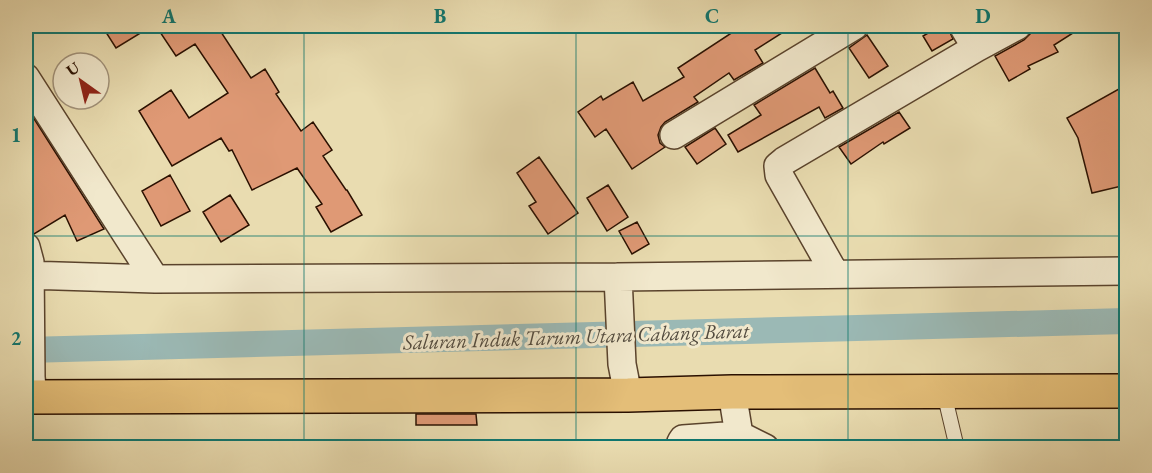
<svg xmlns="http://www.w3.org/2000/svg" width="1152" height="473" viewBox="0 0 1152 473" font-family="'EB Garamond',serif">
  <style>
    .lines { fill: none; stroke-linecap: round; stroke-linejoin: round }
    .canal { stroke: #9bb9b5; stroke-width: 26 }
    .building { fill: #df9975; stroke: #2a1000; stroke-width: 1.5 }
    .lane-casing { stroke: #5a432c; stroke-width: 16 }
    .street-casing { stroke: #5a432c; stroke-width: 30 }
    .primary-casing { stroke: #2a1000; stroke-width: 36 }
    .lane { stroke: #f1e8cc; stroke-width: 14 }
    .street { stroke: #f1e8cc; stroke-width: 27 }
    .primary { stroke: #e4be78; stroke-width: 33 }
    .grid { fill: none; stroke: #0f766e; stroke-width: 1.5; stroke-opacity: 0.55 }
    .labels { text-anchor: middle; dominant-baseline: central; stroke-width: 6; stroke-linejoin: round; paint-order: stroke }
    .water-label { font-size: 21px; font-style: italic; fill: #524b3f; stroke: #f1e8cc }
    .neatline { fill: none; stroke: #0f766e; stroke-width: 2 }
    .grid-label { font-size: 20px; text-anchor: middle; font-weight: bold; fill: #0f766e }
  </style>
  <rect width="100%" height="100%" fill="#e9dcb0"/>
  <filter id="stains"><feTurbulence type="fractalNoise" baseFrequency=".00333" numOctaves="4"/><feColorMatrix values="0 0 0 0 .2 0 0 0 0 .09 0 0 0 0 .02 0 0 0 .5 -.17"/></filter>
  <radialGradient id="worn" r=".72"><stop offset=".6" stop-color="#630" stop-opacity="0"/><stop offset="1" stop-color="#630" stop-opacity=".3"/></radialGradient>
  <g class="lines">
    <path class="canal" d="M 26,350 L 1126,321"/>
  </g>
  <path class="building" d="M 102,26 L 152,26 L 116,48 Z
    M 156,26 L 224,26 L 219,29 L 251,78 L 265,69 L 279,92 L 276,94 L 301,131 L 313,122 L 332,150 L 323,156 L 346,190 L 347,190 L 362,215 L 331,232 L 316,207 L 322,204 L 297,168 L 252,190 L 232,150 L 229,151 L 221,138 L 172,166 L 139,111 L 171,90 L 189,118 L 228,93 L 195,44 L 176,56 Z
    M 742,26 L 793,26 L 755,50 L 763,63 L 734,80 L 729,73 L 694,97 L 698,102 L 665,122 L 661,127 L 658,135 L 660,143 L 665,147 L 632,169 L 606,129 L 595,137 L 578,112 L 601,96 L 603,100 L 633,82 L 643,101 L 684,77 L 678,68 Z
    M 940,26 L 947,26 L 953,39 L 932,51 L 923,36 Z
    M 1047,26 L 1084,26 L 1054,45 L 1058,52 L 1028,66 L 1030,69 L 1009,81 L 995,56 L 1024,40 L 1031,33 Z
    M 867,35 L 888,66 L 869,78 L 849,48 Z
    M 815,68 L 830,93 L 833,91 L 843,108 L 825,118 L 819,107 L 738,152 L 728,135 L 761,115 L 754,105 Z
    M 1126,85 L 1126,119 L 1123,121 L 1126,134 L 1126,185 L 1092,193 L 1078,138 L 1067,118 Z
    M 26,106 L 104,229 L 77,241 L 65,215 L 34,234 L 26,232 Z
    M 899,112 L 910,128 L 884,144 L 883,142 L 851,164 L 839,147 Z
    M 715,128 L 726,144 L 697,164 L 685,147 Z
    M 539,157 L 578,213 L 548,234 L 529,206 L 536,202 L 517,173 Z
    M 170,175 L 190,211 L 161,226 L 142,191 Z
    M 608,185 L 628,217 L 607,231 L 587,198 Z
    M 230,195 L 249,225 L 221,242 L 203,212 Z
    M 637,222 L 649,244 L 632,254 L 619,231 Z
    M 476,414 L 477,425 L 416,425 L 416,414 Z"/>
  <g class="lines">
    <g class="lane-casing">
      <path id="lane" d="M 944,393 L 957,448"/>
    </g>
    <g class="street-casing">
      <path id="street" d="M 963,26 L 976,48 L 1017,26
        M 26,78 L 155,279
        M 674,135 L 854,26
        M 26,247 L 30,262 L 31,377 L 33,397
        M 835,274 L 779,175 L 778,166 L 784,161 L 976,48
        M 26,275 L 155,279 L 618,277 L 1126,271
        M 618,277 L 622,364 L 628,395
        M 732,392 L 739,435
        M 682,448 L 681,442 L 683,439 L 739,435 L 765,448"/>
    </g>
    <g class="primary-casing">
      <path id="primary" d="M 26,397 L 628,395 L 732,392 L 1126,391"/>
    </g>
    <use href="#lane" class="lane"/>
    <use href="#street" class="street"/>
    <use href="#primary" class="primary"/>
  </g>
  <path class="grid" d="M 304,26 L 304,448M 576,26 L 576,448M 848,26 L 848,448M 26,236 L 1126,236"/>
  <g class="labels">
    <g class="water-label">
      <text transform="translate(576 336) rotate(-2)">Saluran Induk Tarum Utara Cabang Barat</text>
    </g>
  </g>
  <rect width="1152" height="473" fill="none" stroke="#e9dcb0" stroke-width="66"/>
  <g transform="translate(81 81) rotate(326)"><circle r="28" fill="#f1e8cc" stroke="#a1927a" stroke-width="1.5"/>
  <path d="M0-4.5L10 22L0 15L-10 22Z" fill="#8f2418"/>
  <text y="-9" font-size="16" font-weight="bold" text-anchor="middle" fill="#2a1000">U</text>
  </g>
  <rect x="33" y="33" width="1086" height="407" class="neatline"/>
  <g class="grid-label">
    <text x="169" y="23">A</text>
    <text x="440" y="23">B</text>
    <text x="712" y="23">C</text>
    <text x="983" y="23">D</text>
    <text x="16" y="142">1</text>
    <text x="16" y="345">2</text>
  </g>
  <rect width="100%" height="100%" filter="url(#stains)"/>
  <rect width="100%" height="100%" fill="url(#worn)"/>
</svg>
